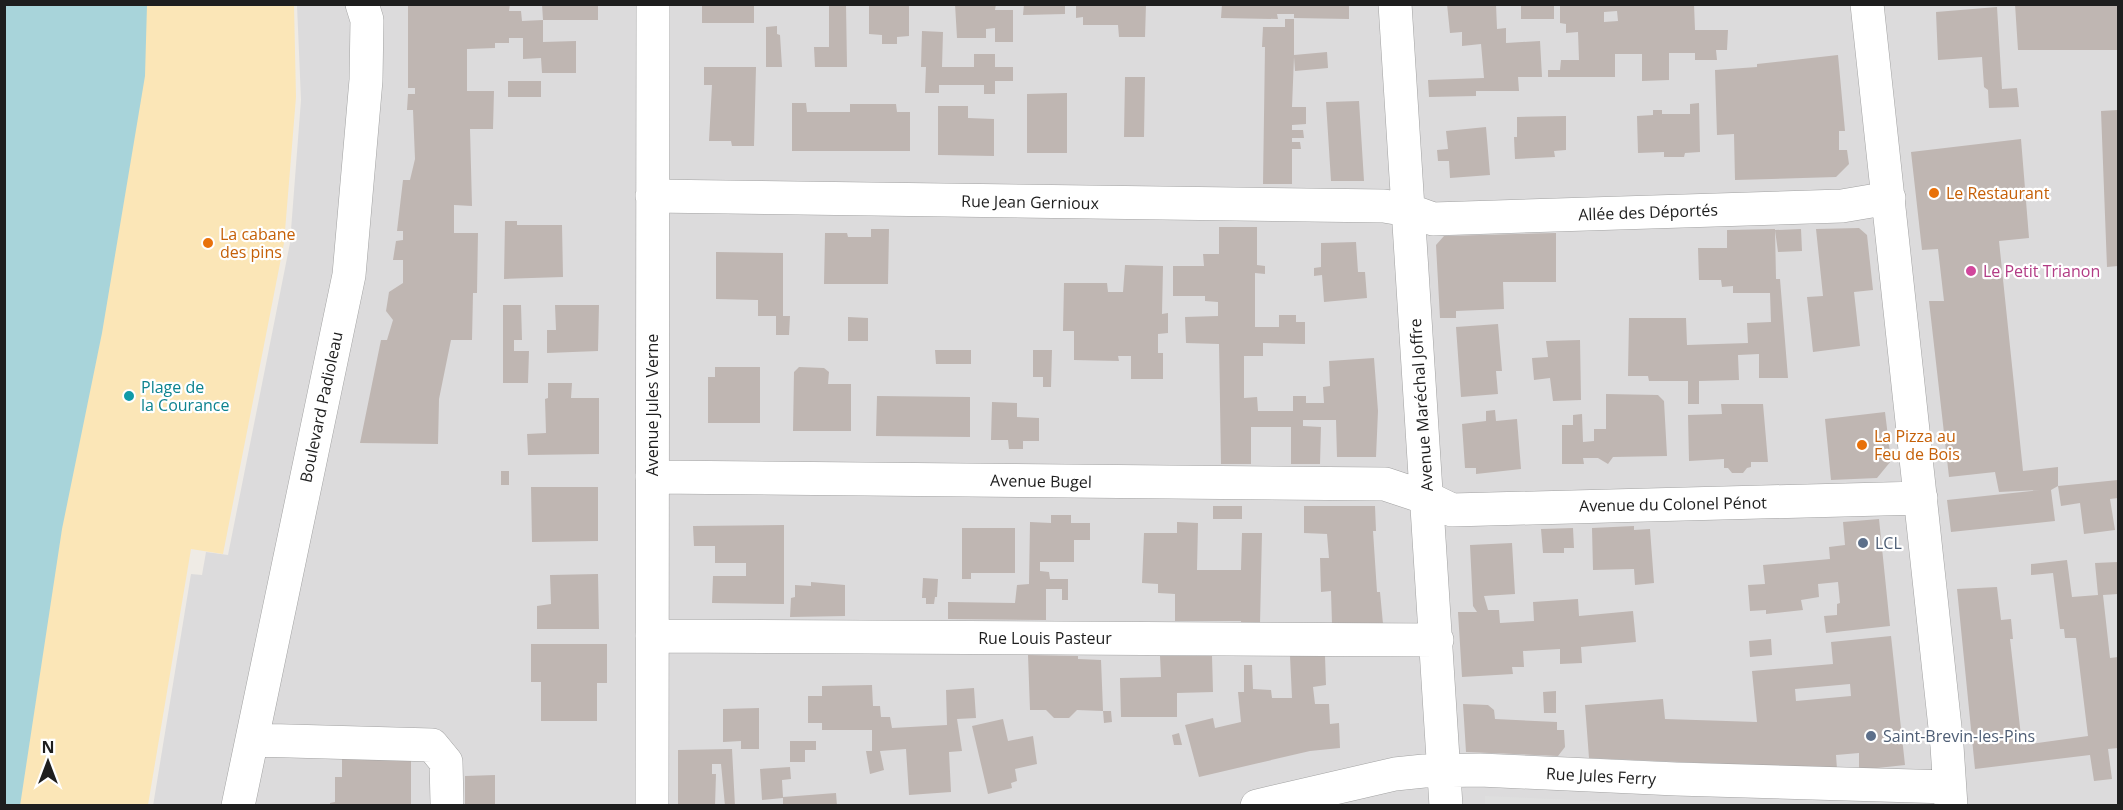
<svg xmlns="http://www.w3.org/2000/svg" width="2123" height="810" viewBox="0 0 2123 810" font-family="'Open Sans',sans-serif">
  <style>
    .residential { fill: #dcdbdc }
    .sand { fill: #fbe6b7 }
    .parking { fill: #dedede }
    .water { fill: #a8d4da }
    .building { fill: #bfb6b2; fill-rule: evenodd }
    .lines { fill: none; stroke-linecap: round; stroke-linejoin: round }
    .minor-casing { stroke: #a2a2a2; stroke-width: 34 }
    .minor { stroke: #fff; stroke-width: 33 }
    .food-dot { fill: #e8710a; stroke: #fff; stroke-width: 2 }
    .hotel-dot { fill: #d1479c; stroke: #fff; stroke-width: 2 }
    .culture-dot { fill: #0f9aa8; stroke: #fff; stroke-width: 2 }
    .service-dot { fill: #5c6f8a; stroke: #fff; stroke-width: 2 }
    .labels { text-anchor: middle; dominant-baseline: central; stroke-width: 4.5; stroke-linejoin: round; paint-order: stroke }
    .food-label { font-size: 16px; fill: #c56008; stroke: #fff; text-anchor: start }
    .street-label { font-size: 16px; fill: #1e1e1e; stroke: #fff }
    .hotel-label { font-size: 16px; fill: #b23c85; stroke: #fff; text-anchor: start }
    .culture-label { font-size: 16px; fill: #0d838f; stroke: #fff; text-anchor: start }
    .service-label { font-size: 16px; fill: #4e5e75; stroke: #fff; text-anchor: start }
  </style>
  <rect width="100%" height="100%" fill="#efebe5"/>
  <path class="residential" d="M 297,5 L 2118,5 L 2118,805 L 153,806 L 191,574 L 202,575 L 206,552 L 228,555 L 290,243 L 301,100 Z"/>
  <path class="sand" d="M 5,5 L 294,5 L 296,97 L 284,243 L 223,554 L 191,549 L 148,805 L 5,806 Z"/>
  <path class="parking" d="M 1485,796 L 1662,804 L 1485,806 Z"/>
  <path class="water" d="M 5,4 L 147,5 L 145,76 L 102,333 L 62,529 L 20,806 L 4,805 Z"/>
  <path class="building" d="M 510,4 L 509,11 L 521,11 L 522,21 L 543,20 L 543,42 L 576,41 L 576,73 L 542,73 L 541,58 L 523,59 L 523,38 L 509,38 L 509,43 L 495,43 L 495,48 L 467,49 L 467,91 L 494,91 L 493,129 L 470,129 L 472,206 L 454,205 L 454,233 L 478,233 L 477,293 L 473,293 L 472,340 L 451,340 L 439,399 L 438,444 L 360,443 L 381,340 L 387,340 L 393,320 L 386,311 L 389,292 L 403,283 L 403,260 L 393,260 L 396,241 L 403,240 L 403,231 L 397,231 L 403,180 L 410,180 L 415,159 L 413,110 L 407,110 L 408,94 L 415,94 L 415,88 L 408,88 L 408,6 Z
    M 542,4 L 598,4 L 598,20 L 543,20 Z
    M 702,4 L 754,4 L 754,23 L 702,23 Z
    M 829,4 L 846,4 L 847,67 L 815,67 L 814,47 L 829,47 Z
    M 869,4 L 909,4 L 909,36 L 897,37 L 897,44 L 882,44 L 882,35 L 869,34 Z
    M 955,4 L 996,4 L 995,10 L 1013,10 L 1013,42 L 995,42 L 995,28 L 986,29 L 986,38 L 957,38 Z
    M 1024,4 L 1065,4 L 1065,14 L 1023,15 Z
    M 1076,4 L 1146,4 L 1145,37 L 1119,37 L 1118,25 L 1083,25 L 1083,17 L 1076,18 Z
    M 1222,4 L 1349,4 L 1349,19 L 1294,18 L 1294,14 L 1277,14 L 1278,19 L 1221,18 Z
    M 1447,4 L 1496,4 L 1497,29 L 1506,28 L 1506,43 L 1540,41 L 1542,77 L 1518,77 L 1519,91 L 1476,91 L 1476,96 L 1429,97 L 1428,80 L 1484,78 L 1481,44 L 1462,46 L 1462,32 L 1450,33 Z
    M 1521,4 L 1554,5 L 1554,19 L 1521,19 Z
    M 1560,4 L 1694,4 L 1695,30 L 1728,30 L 1727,50 L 1716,50 L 1717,60 L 1695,60 L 1695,53 L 1669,53 L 1669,80 L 1642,81 L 1642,54 L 1615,54 L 1615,77 L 1548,77 L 1548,70 L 1560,70 L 1561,60 L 1579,60 L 1578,32 L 1566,33 L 1566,24 L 1560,23 ZM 1617,11 L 1618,21 L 1604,22 L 1604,12 Z
    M 2015,4 L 2118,4 L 2118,50 L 2018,50 Z
    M 1997,7 L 2002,89 L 2017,88 L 2019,107 L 1989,108 L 1988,90 L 1984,87 L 1982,57 L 1938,60 L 1936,12 Z
    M 1285,19 L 1294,19 L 1294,55 L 1327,52 L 1328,68 L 1295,71 L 1294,57 L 1292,107 L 1306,107 L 1306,124 L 1292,125 L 1292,130 L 1303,130 L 1304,138 L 1292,138 L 1292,142 L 1300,142 L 1301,149 L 1292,149 L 1292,184 L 1263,184 L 1265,47 L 1262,47 L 1263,27 L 1285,27 Z
    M 777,26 L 777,34 L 780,35 L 782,67 L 766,67 L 766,27 Z
    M 922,31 L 943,32 L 942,67 L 974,67 L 974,54 L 995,54 L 995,67 L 1013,67 L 1013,81 L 995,81 L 995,94 L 984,94 L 984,85 L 939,85 L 939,93 L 925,93 L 926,67 L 921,67 Z
    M 1838,55 L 1845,131 L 1839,131 L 1839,150 L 1847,150 L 1849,164 L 1836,177 L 1735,180 L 1734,134 L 1717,135 L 1715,70 L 1757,67 L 1757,64 Z
    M 704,67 L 756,67 L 754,146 L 732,146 L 731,141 L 709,141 L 712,85 L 704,85 Z
    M 1125,77 L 1145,77 L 1144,137 L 1124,137 Z
    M 508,81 L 541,81 L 541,97 L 508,97 Z
    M 1067,93 L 1067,153 L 1027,153 L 1027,94 Z
    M 1359,101 L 1364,181 L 1331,181 L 1326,102 Z
    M 792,103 L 806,103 L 807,112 L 850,112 L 850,104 L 896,104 L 897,112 L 910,112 L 910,151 L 792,151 Z
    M 1699,103 L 1700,152 L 1685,153 L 1684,157 L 1664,157 L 1664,152 L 1638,153 L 1637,116 L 1653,115 L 1653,110 L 1662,110 L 1662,114 L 1690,114 L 1690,104 Z
    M 938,106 L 968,106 L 968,118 L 994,119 L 994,156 L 938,155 Z
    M 2118,110 L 2118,266 L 2107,267 L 2101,111 Z
    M 1566,116 L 1566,150 L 1554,151 L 1555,157 L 1515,159 L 1514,137 L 1517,137 L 1517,117 Z
    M 1486,127 L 1490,175 L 1450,178 L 1449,161 L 1438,161 L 1437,150 L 1448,149 L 1446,131 Z
    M 2021,139 L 2029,238 L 1999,241 L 2023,471 L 2058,467 L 2058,486 L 2051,490 L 2055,521 L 1951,532 L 1947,500 L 2040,490 L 1999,492 L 1995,472 L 1949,477 L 1929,301 L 1944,301 L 1938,249 L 1922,250 L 1911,152 Z
    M 505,221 L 517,221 L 517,225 L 562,225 L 563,277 L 504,279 Z
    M 1219,227 L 1257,227 L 1257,265 L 1265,266 L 1265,274 L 1255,273 L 1255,327 L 1279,327 L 1279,315 L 1296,315 L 1296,322 L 1305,322 L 1305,344 L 1263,343 L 1263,356 L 1244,356 L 1244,398 L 1257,397 L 1258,411 L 1293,411 L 1293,396 L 1306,396 L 1306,403 L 1324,403 L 1323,387 L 1330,386 L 1329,361 L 1374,358 L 1378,411 L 1376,457 L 1337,457 L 1336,420 L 1303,420 L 1303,426 L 1321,427 L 1320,464 L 1291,464 L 1291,427 L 1251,427 L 1251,464 L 1221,464 L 1219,344 L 1186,343 L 1185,317 L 1218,316 L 1218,302 L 1205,301 L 1205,296 L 1173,296 L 1173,266 L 1204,266 L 1203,254 L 1219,254 Z
    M 1859,228 L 1867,235 L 1873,290 L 1854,292 L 1860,346 L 1813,352 L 1807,297 L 1823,296 L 1816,229 Z
    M 871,229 L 889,229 L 888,284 L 824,284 L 825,233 L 847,233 L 848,237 L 871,237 Z
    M 1775,229 L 1776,279 L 1780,279 L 1788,378 L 1759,378 L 1759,354 L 1738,355 L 1739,380 L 1699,381 L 1699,404 L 1688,404 L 1688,381 L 1649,381 L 1648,376 L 1628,376 L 1629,318 L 1686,318 L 1687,345 L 1748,343 L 1747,323 L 1771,322 L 1770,293 L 1733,293 L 1733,286 L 1722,287 L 1721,280 L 1699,280 L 1698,248 L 1727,248 L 1727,230 Z
    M 1801,229 L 1802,251 L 1778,252 L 1775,230 Z
    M 1556,233 L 1556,282 L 1503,282 L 1504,309 L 1456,311 L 1456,318 L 1440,318 L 1436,245 L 1444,236 Z
    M 1356,242 L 1358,272 L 1365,272 L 1367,298 L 1324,302 L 1322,275 L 1314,276 L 1314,268 L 1321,267 L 1321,243 Z
    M 716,252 L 783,253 L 783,316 L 790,316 L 789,335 L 776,335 L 776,316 L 758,316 L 758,300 L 716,299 Z
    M 1125,265 L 1163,266 L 1162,314 L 1168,313 L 1168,333 L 1158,334 L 1158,353 L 1163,353 L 1163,379 L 1131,379 L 1131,356 L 1118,356 L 1119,361 L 1074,360 L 1074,331 L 1063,331 L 1064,283 L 1107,283 L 1108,292 L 1123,292 Z
    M 503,305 L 521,305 L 522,340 L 514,340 L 514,351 L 529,351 L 528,383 L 503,383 Z
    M 555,305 L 599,305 L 598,351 L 547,353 L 547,330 L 556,330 Z
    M 848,317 L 868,318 L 868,341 L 848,341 Z
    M 1498,324 L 1502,371 L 1496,371 L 1498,394 L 1461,397 L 1456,327 Z
    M 1580,340 L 1581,400 L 1553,401 L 1550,378 L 1534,380 L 1532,358 L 1548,357 L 1546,341 Z
    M 935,350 L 971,350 L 971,364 L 936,364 Z
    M 1033,350 L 1052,350 L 1051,387 L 1043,387 L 1043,377 L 1033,377 Z
    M 715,367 L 760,367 L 760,423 L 708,423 L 708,377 L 715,377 Z
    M 799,367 L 824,368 L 829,372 L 828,384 L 851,384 L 851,431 L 793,431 L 794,372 Z
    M 548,383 L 572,383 L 571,398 L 599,398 L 599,454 L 528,455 L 527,434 L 546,433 L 545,399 L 548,398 Z
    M 1606,394 L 1658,395 L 1664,401 L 1667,456 L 1613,457 L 1608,464 L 1598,458 L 1583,458 L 1584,464 L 1562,464 L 1562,425 L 1573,425 L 1573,415 L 1582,414 L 1583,442 L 1594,441 L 1594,429 L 1606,429 Z
    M 877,396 L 970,397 L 970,437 L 876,436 Z
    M 992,402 L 1017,403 L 1017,417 L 1039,418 L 1039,441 L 1023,441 L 1023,449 L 1009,449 L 1008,440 L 991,440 Z
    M 1721,404 L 1763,404 L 1768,462 L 1751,462 L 1751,467 L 1747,468 L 1743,473 L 1732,473 L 1728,468 L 1724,468 L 1724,459 L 1689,461 L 1688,415 L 1722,414 Z
    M 1495,410 L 1496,421 L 1517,419 L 1521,469 L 1476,474 L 1476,468 L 1465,468 L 1462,424 L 1486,421 L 1486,411 Z
    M 1885,412 L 1891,461 L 1877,478 L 1831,480 L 1825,419 Z
    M 501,471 L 509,471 L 509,485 L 501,485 Z
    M 2118,480 L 2118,498 L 2110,499 L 2115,530 L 2084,534 L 2080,503 L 2061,506 L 2058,486 Z
    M 531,487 L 598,487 L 598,541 L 532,542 Z
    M 1213,506 L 1242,506 L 1242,519 L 1213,519 Z
    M 1304,506 L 1375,506 L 1376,531 L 1373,531 L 1377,592 L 1380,592 L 1383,624 L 1332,624 L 1331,591 L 1321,592 L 1320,558 L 1329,558 L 1327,534 L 1304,533 Z
    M 1051,515 L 1071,515 L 1071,523 L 1090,523 L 1090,540 L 1074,540 L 1074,562 L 1040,562 L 1040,571 L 1049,572 L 1050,579 L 1068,579 L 1068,600 L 1062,600 L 1062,589 L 1046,589 L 1046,620 L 948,619 L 948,602 L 1015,603 L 1017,585 L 1029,584 L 1030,522 L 1051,523 Z
    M 1879,519 L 1890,626 L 1826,633 L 1824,616 L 1837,615 L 1837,604 L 1840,603 L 1838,582 L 1818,584 L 1819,597 L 1801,600 L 1803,610 L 1766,614 L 1766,610 L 1750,611 L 1748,585 L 1765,584 L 1763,565 L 1830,559 L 1829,547 L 1845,545 L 1843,522 Z
    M 1177,522 L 1198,523 L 1197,570 L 1241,570 L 1242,533 L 1262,533 L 1260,624 L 1241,624 L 1241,621 L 1175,621 L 1175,594 L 1158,593 L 1158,584 L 1142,583 L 1144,533 L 1177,533 Z
    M 784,525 L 784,604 L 712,603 L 713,576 L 746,576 L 746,563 L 715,563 L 715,546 L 694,546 L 693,526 Z
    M 1634,526 L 1634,530 L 1650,529 L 1654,583 L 1635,585 L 1634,569 L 1593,570 L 1592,528 Z
    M 962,528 L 1015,528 L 1015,573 L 971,573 L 971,579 L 962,579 Z
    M 1573,528 L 1574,548 L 1564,548 L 1564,553 L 1543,553 L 1541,529 Z
    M 1512,543 L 1515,594 L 1484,596 L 1488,610 L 1499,610 L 1500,623 L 1534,621 L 1533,602 L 1578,599 L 1579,616 L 1633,611 L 1636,642 L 1581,647 L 1582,663 L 1560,664 L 1560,649 L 1523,651 L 1524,667 L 1512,667 L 1513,674 L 1462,677 L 1458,612 L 1477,612 L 1473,606 L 1470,545 Z
    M 2067,560 L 2072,597 L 2098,595 L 2095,563 L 2118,562 L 2118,594 L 2103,595 L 2110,658 L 2118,657 L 2118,748 L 2108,749 L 2112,779 L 2094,781 L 2090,755 L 1975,769 L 1957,589 L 1997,587 L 2001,620 L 2011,619 L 2013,639 L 2010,639 L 2022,745 L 2088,736 L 2076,638 L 2065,638 L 2064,629 L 2060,629 L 2053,573 L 2031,575 L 2031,564 Z
    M 598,574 L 599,629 L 537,629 L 537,606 L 551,604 L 550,575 Z
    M 923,578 L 938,579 L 937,597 L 935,597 L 934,604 L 926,604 L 926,598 L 922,598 Z
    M 811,582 L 845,585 L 845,616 L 790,617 L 791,598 L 795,597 L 795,585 L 811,586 Z
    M 1891,636 L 1905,765 L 1859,770 L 1859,753 L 1836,755 L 1837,769 L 1589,758 L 1585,705 L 1663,699 L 1665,719 L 1757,722 L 1752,671 L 1833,664 L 1831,642 ZM 1850,684 L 1851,696 L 1796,701 L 1795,689 Z
    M 1771,639 L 1772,655 L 1750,657 L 1749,641 Z
    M 531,644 L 607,644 L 607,683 L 597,683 L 597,721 L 541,721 L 541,682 L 531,682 Z
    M 1028,655 L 1078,656 L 1078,659 L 1101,660 L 1103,711 L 1111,711 L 1112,722 L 1104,723 L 1103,711 L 1077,710 L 1069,718 L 1054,718 L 1046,710 L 1030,710 Z
    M 1160,656 L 1212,656 L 1213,692 L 1177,693 L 1177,717 L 1121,717 L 1120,678 L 1161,677 Z
    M 1290,656 L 1325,656 L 1326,685 L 1313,687 L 1315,704 L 1329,704 L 1330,724 L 1339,723 L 1340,748 L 1310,751 L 1199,777 L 1185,725 L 1213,718 L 1215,728 L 1241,722 L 1238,692 L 1244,692 L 1244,665 L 1252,665 L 1253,689 L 1271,690 L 1272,698 L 1292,698 Z
    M 872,685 L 873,706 L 880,706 L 881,717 L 890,717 L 892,728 L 947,725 L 946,690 L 974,688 L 976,718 L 957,719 L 962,751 L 949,752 L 951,792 L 909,795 L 906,749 L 880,751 L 884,770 L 870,774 L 866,751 L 872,751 L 872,730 L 822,730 L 822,723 L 808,723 L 808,696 L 822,696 L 822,686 Z
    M 1556,691 L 1556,713 L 1544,713 L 1543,692 Z
    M 1463,704 L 1488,705 L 1494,710 L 1495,719 L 1557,722 L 1557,730 L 1564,730 L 1565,747 L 1558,756 L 1466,752 Z
    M 759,708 L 759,749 L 741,749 L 741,741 L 723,742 L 723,709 Z
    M 1003,719 L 1008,741 L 1033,736 L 1037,764 L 1015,769 L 1017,781 L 1011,783 L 1012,788 L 988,794 L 972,726 Z
    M 1179,733 L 1182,745 L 1174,745 L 1172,735 Z
    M 790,741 L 816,741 L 816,750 L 805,750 L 805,762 L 790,762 Z
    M 732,749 L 735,806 L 725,806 L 721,764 L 712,764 L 712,774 L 716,774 L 715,806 L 678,806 L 678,750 Z
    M 342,753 L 411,754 L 411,806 L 330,806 L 330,803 L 335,802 L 335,777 L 342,777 Z
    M 790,767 L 791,779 L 782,780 L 783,797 L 836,793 L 837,806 L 783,806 L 783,798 L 762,800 L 760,769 Z
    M 495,775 L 495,806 L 465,806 L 465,776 Z"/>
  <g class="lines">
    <g class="minor-casing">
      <path id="minor" d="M 1395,4 L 1446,806
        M 1867,4 L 1947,746 L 1951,806
        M 652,196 L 1384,206 L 1408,210 L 1433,219 L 1842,206 L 1889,198
        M 652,477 L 1385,484 L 1427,498 L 1452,510 L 1921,498
        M 652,636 L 1437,640
        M 252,740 L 432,745 L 446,762 L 447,802
        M 238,806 L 349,275 L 366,80 L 367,20 L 362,4
        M 652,806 L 653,4
        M 1257,806 L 1395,774 L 1424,771 L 1480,770 L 1676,779 L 1949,787"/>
    </g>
    <use href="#minor" class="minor"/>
  </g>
  <g class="food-dot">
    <circle cx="1934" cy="193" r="6"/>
    <circle cx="208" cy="243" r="6"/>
    <circle cx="1862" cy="445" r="6"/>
  </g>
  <circle class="hotel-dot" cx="1971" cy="271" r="6"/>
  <circle class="culture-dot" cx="129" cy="396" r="6"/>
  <g class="service-dot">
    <circle cx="1863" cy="543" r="6"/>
    <circle cx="1871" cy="736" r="6"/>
  </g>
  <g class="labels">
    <g class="food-label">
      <text x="1946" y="193">Le Restaurant</text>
      <text x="220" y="234">La cabane<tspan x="220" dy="18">des pins</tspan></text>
      <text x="1874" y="436">La Pizza au<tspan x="1874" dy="18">Feu de Bois</tspan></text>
    </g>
    <g class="street-label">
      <text transform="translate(1030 202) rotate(1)">Rue Jean Gernioux</text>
      <text transform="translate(1648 212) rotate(-2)">Allée des Déportés</text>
      <text transform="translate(652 405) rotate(-90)">Avenue Jules Verne</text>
      <text transform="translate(1421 405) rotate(-94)">Avenue Maréchal Joffre</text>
      <text transform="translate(321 407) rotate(-78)">Boulevard Padioleau</text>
      <text transform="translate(1041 481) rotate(1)">Avenue Bugel</text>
      <text transform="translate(1673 504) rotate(-1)">Avenue du Colonel Pénot</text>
      <text x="1045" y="638">Rue Louis Pasteur</text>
      <text transform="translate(1601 776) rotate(3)">Rue Jules Ferry</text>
    </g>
    <g class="hotel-label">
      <text x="1983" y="271">Le Petit Trianon</text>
    </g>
    <g class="culture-label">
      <text x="141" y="387">Plage de<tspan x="141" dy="18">la Courance</tspan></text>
    </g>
    <g class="service-label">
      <text x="1875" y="543">LCL</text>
      <text x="1883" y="736">Saint-Brevin-les-Pins</text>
    </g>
  </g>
  <rect width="2123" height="810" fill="none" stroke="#1e1e1e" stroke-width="12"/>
  <g transform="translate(48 762)" stroke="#ffffff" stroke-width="4.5" paint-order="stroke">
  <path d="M0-4.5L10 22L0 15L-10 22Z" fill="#1e1e1e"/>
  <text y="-9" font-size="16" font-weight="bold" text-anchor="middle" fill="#1e1e1e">N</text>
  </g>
</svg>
